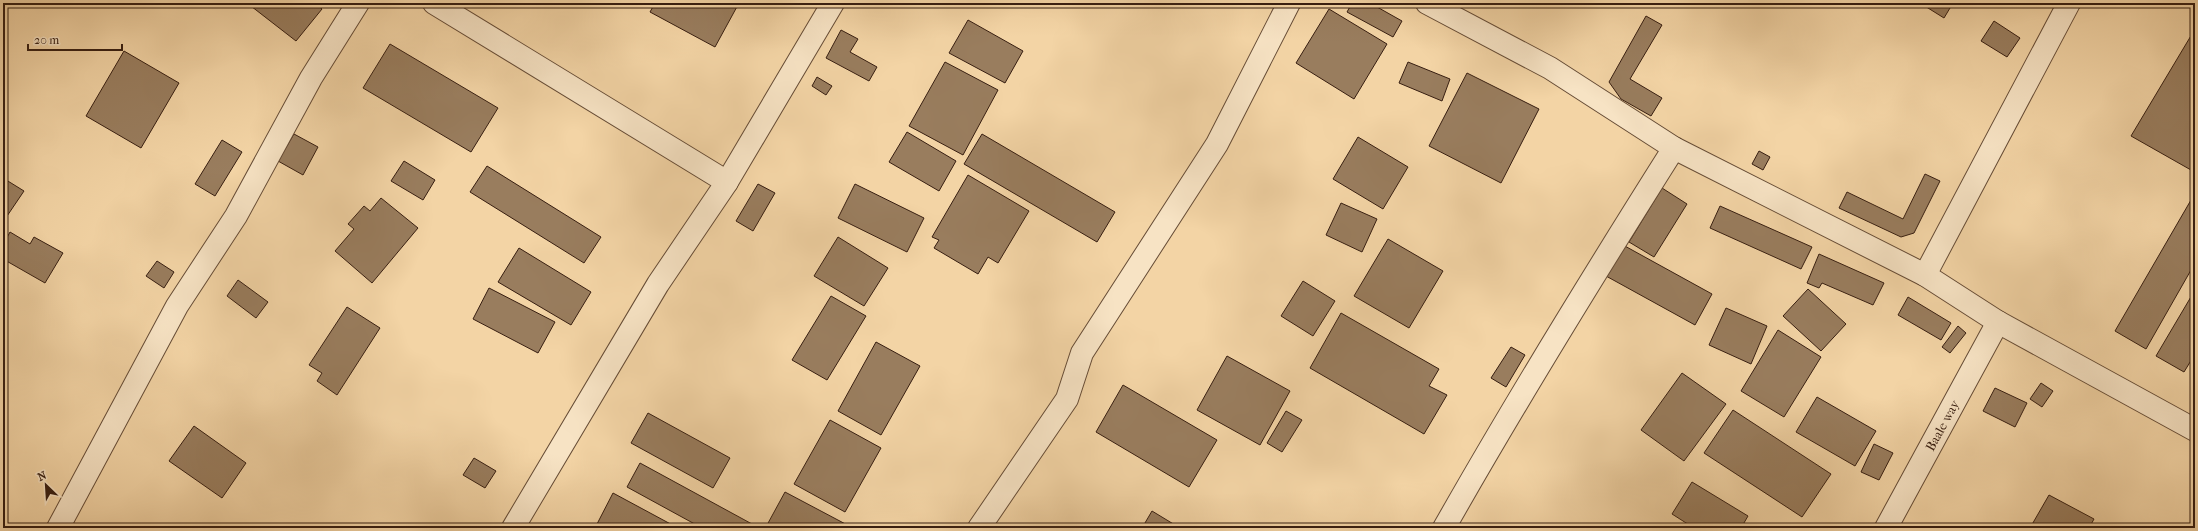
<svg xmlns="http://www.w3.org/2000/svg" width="2198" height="531" viewBox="0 0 2198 531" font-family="'IM FELL French Canon',serif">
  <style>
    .building { fill: #997d5e; stroke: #371e11 }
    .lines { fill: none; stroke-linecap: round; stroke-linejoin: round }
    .street-casing { stroke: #664c36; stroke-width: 24 }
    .street { stroke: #f7e3c4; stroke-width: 22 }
    .labels { text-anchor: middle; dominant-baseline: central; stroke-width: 4; stroke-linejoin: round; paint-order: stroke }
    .street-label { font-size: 13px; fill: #371e11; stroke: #f7e3c4 }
  </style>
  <rect width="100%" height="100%" fill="#f3d4a5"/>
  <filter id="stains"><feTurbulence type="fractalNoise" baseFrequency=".005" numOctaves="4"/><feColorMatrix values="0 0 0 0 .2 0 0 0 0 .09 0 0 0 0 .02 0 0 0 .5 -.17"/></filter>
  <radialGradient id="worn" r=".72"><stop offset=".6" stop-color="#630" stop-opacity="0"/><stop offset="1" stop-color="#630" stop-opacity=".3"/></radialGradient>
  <path class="building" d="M 247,3 L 315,3 L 322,9 L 296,41 Z
    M 655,3 L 739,3 L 715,47 L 650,12 Z
    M 1352,3 L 1370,3 L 1402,21 L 1393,37 L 1347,12 Z
    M 1920,3 L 1953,3 L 1944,18 Z
    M 1329,9 L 1387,44 L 1354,99 L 1296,63 Z
    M 1646,16 L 1662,25 L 1630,79 L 1662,98 L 1651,116 L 1621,99 L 1609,82 Z
    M 968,20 L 1023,51 L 1005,83 L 949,53 Z
    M 1994,21 L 2020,38 L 2007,57 L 1981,41 Z
    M 2195,29 L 2195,163 L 2191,170 L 2131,136 Z
    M 841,30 L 858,39 L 850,52 L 877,67 L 869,81 L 826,58 Z
    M 390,44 L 498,108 L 471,152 L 363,88 Z
    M 124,51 L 179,83 L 141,148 L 86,116 Z
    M 945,62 L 998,90 L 963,155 L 909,126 Z
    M 1408,62 L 1450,79 L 1442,101 L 1399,83 Z
    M 1467,73 L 1539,109 L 1501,183 L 1429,146 Z
    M 817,77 L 832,86 L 826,95 L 812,86 Z
    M 907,132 L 956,161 L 939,191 L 889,162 Z
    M 294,134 L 318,147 L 303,175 L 278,161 Z
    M 982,134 L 1115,212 L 1097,242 L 964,164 Z
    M 1358,137 L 1408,167 L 1383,209 L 1333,179 Z
    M 222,140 L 242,152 L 215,196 L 195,184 Z
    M 1759,151 L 1770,157 L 1763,170 L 1752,164 Z
    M 404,161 L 435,180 L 423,200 L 391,181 Z
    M 487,166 L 601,237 L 584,263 L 470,192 Z
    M 1925,174 L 1940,181 L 1914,233 L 1901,237 L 1839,208 L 1847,192 L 1903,219 Z
    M 968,175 L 1029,211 L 998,263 L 988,257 L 978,274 L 934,248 L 939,240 L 932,237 Z
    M 3,178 L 24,191 L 3,222 Z
    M 758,184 L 775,193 L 753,231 L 736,221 Z
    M 855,184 L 924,218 L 907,252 L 838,218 Z
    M 1662,188 L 1687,204 L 1654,257 L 1629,242 Z
    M 381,198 L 418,228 L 372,283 L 335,251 L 354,229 L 348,224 L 364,206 L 370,211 Z
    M 2191,200 L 2195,203 L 2195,263 L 2146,349 L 2115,331 Z
    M 1341,203 L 1377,219 L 1362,252 L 1326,235 Z
    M 1720,206 L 1812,247 L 1801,269 L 1710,228 Z
    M 10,232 L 30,244 L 34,237 L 63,253 L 45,283 L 3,259 L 3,245 Z
    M 838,237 L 888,268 L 864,306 L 814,276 Z
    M 1388,239 L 1443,271 L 1409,328 L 1354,296 Z
    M 1623,245 L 1712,294 L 1695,325 L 1606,276 Z
    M 519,248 L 591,292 L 571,325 L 498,282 Z
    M 1819,254 L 1884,283 L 1873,305 L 1822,283 L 1819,288 L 1807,283 Z
    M 157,261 L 174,272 L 164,288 L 146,276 Z
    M 238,280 L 268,302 L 256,318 L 227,296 Z
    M 1303,281 L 1335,301 L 1313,336 L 1281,316 Z
    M 489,288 L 555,322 L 538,353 L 473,319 Z
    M 1808,289 L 1846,324 L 1821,351 L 1783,316 Z
    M 2195,290 L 2195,354 L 2184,372 L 2156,356 Z
    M 831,296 L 866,316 L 827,380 L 792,360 Z
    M 1908,297 L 1951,323 L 1941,340 L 1898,315 Z
    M 347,307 L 380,328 L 337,395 L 317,381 L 322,373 L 309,365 Z
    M 1726,308 L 1767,326 L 1751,364 L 1709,345 Z
    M 1341,313 L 1439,369 L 1429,386 L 1447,395 L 1424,434 L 1310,368 Z
    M 1958,326 L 1966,333 L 1950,353 L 1942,347 Z
    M 1778,330 L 1821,357 L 1784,417 L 1741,391 Z
    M 876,342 L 920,366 L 881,435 L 838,411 Z
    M 1511,347 L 1525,355 L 1506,387 L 1491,378 Z
    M 1227,356 L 1290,391 L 1260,445 L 1197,410 Z
    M 1682,373 L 1726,404 L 1684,461 L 1641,430 Z
    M 2041,383 L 2053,391 L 2042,407 L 2030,399 Z
    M 1123,385 L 1217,440 L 1189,487 L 1096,432 Z
    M 1995,388 L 2027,403 L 2015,427 L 1983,411 Z
    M 1817,397 L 1876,431 L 1855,466 L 1796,432 Z
    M 1733,410 L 1831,474 L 1802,517 L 1704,453 Z
    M 1286,411 L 1302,420 L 1282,452 L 1267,443 Z
    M 648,413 L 730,458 L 713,488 L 631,443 Z
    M 830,420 L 881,448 L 845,512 L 794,484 Z
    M 194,426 L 246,463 L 222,498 L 169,461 Z
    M 1874,444 L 1893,453 L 1879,480 L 1861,472 Z
    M 474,458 L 496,471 L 485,488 L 463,475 Z
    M 640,463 L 752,524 L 750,528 L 702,528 L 627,487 Z
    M 1692,482 L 1748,516 L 1741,528 L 1694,528 L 1672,514 Z
    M 785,492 L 853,528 L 774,528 L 767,525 Z
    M 613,493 L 678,528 L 605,528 L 597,524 Z
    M 2049,495 L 2094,519 L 2089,528 L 2030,528 Z
    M 1152,511 L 1180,528 L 1142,528 Z"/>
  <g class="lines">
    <g class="street-casing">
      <g id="street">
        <path d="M 434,3 L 727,182"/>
        <path d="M 1427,3 L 1550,68 L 1674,148 L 1925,275 L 1998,322 L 2195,430"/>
        <path d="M 1925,275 L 2069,3"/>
        <path d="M 58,528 L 177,306 L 236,216 L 311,78 L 358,3"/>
        <path d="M 513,528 L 658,284 L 727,182 L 833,3"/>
        <path d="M 979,528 L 1067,399 L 1082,353 L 1217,144 L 1289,3"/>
        <path d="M 1444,528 C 1517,399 1595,273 1674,148"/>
        <path id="s1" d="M 1886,528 L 1998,322"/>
      </g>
    </g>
    <use href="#street" class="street"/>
  </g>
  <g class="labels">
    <g class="street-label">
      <text stroke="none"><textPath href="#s1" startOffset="117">Baale way</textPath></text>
    </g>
  </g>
  <rect width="2198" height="531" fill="none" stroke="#f3d4a5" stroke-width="16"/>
  <rect x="4" y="4" width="2190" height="523" fill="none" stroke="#371e11" stroke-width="2"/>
  <rect x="8" y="8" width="2182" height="515" fill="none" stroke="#371e11"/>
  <g transform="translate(46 485) rotate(335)" stroke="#f7e3c4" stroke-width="3" paint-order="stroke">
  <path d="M0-3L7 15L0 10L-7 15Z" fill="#371e11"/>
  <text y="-6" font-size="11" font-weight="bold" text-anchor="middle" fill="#371e11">N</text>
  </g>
  <path d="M28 44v6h94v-6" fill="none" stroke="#371e11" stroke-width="2"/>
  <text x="34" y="44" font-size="12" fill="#371e11" stroke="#f7e3c4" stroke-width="3" paint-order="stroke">20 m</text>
  <rect width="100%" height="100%" filter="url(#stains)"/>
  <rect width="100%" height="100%" fill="url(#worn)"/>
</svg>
